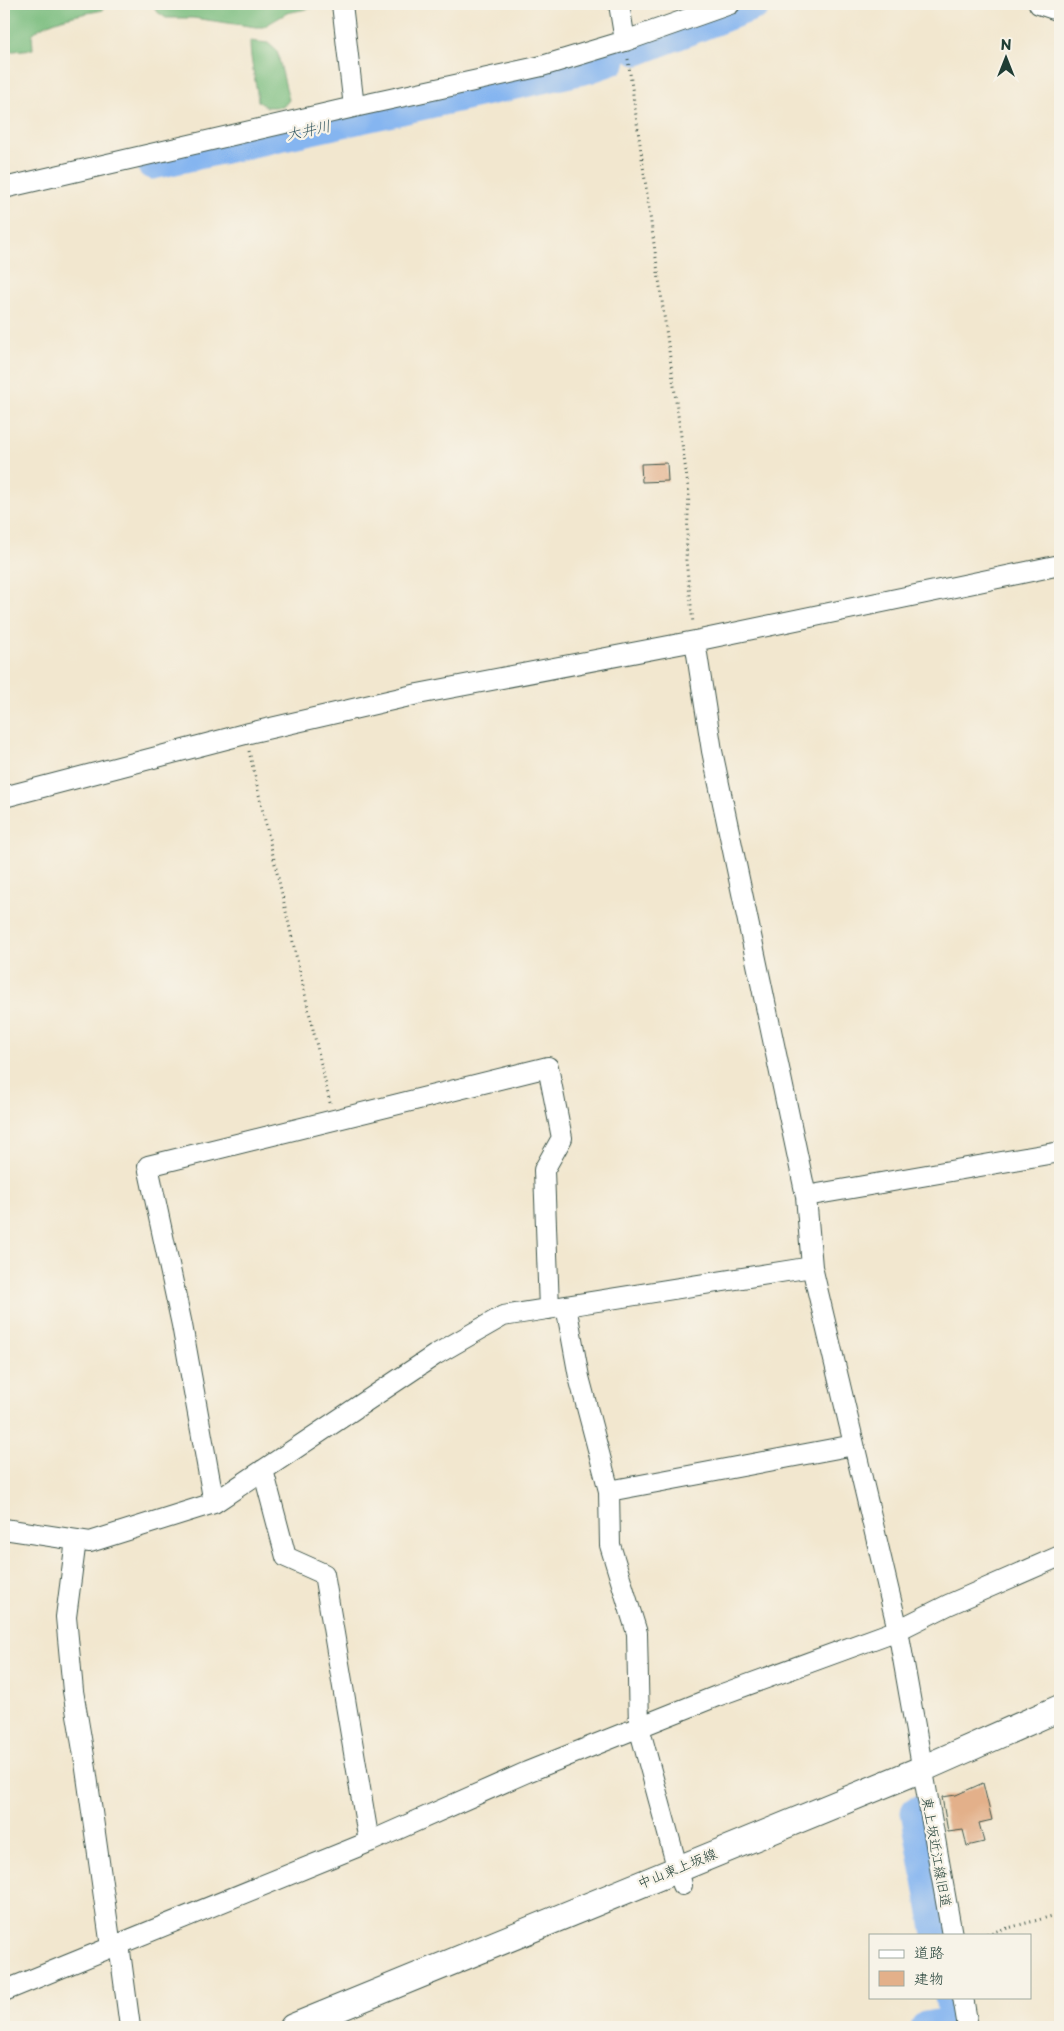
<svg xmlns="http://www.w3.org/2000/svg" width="1064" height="2031" viewBox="0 0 1064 2031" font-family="'Playpen Sans','Klee One',sans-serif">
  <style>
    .forest { fill: #7abd7f; stroke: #4c7d5a }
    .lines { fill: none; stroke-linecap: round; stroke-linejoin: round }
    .river { stroke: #85b5f0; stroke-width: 31 }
    .building { fill: #e3b08a }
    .minor-casing { stroke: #3f564b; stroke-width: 22 }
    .major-casing { stroke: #3f564b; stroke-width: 28 }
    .path { stroke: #3f564b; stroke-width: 3; stroke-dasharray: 1 4; stroke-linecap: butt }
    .minor { stroke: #fff; stroke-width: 20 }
    .major { stroke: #fff; stroke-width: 26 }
    .labels { text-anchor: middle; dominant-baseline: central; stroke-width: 4.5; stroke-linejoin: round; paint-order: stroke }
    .street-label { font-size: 14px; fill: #1f3d34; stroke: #f7f3e8 }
    .water-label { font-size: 15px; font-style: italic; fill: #385b63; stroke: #f7f3e8 }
  </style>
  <rect width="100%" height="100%" fill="#f7f3e8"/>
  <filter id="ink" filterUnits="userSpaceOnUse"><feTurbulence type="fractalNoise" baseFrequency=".02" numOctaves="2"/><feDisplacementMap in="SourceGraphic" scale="10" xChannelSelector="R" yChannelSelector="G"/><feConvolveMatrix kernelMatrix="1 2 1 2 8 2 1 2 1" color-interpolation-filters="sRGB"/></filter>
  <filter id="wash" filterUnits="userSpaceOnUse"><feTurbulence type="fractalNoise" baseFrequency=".0096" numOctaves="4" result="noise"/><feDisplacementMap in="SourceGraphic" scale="20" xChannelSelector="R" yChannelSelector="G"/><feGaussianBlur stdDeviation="1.12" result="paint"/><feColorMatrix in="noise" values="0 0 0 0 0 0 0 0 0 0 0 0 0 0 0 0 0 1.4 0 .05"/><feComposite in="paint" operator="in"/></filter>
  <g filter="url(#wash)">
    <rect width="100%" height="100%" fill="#f2e7cf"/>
    <path class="forest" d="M 4,4 L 103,4 L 103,10 C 80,15 51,18 32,34 L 33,49 L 4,52 Z
      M 153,4 L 324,4 L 321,6 L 287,13 L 263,27 L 256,27 L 193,18 L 166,18 L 156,11 Z
      M 250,41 L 268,43 L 277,51 L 289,100 L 283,107 L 266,107 L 258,101 C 256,80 250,62 250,41 Z"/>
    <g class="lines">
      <path class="river" d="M 637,50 L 756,4
        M 152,164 L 588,68 L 611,60
        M 916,1812 L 938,1935
        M 926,2027 L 954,2022 L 950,1997"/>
    </g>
    <g id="blocks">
      <path class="building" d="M 667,463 L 668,481 L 642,482 L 641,464 Z
        M 983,1783 L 992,1820 L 979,1823 L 984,1842 L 967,1846 L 963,1830 L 948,1832 L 942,1797 L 956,1795 Z"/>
    </g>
  </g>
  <g filter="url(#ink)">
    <use href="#blocks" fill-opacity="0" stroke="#3f564b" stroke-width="1"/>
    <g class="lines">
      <g class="minor-casing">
        <path id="minor" d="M 619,4 L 625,41
          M 1039,4 L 1060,11
          M 354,107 L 542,66 L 625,41 L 730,4
          M 4,188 L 354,107 L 342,4
          M 695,641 L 712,751 L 806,1196 L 812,1267 L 898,1630 L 952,1935
          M 4,797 L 245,734 L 418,694 L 695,641 L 1060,565
          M 806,1196 L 1060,1152
          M 566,1306 L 579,1377 L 609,1491 L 854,1445
          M 263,1470 L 286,1557 L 324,1574 L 369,1842
          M 609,1491 L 610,1545 L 637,1633 L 639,1727 L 682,1885
          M 214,1503 L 182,1325 L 148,1166 L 548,1067 L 562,1138 L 544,1170 L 549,1309
          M 4,1529 L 90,1542 L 214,1503 L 435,1355 L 503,1316 L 812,1267
          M 76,1540 L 66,1617 L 73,1691 L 85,1762 L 111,1947
          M 119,1944 L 130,2027
          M 4,1991 L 369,1842 L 527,1772 L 717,1696 L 898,1630 L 948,1605 L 1060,1556
          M 963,1997 L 968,2027"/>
      </g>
      <g class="major-casing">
        <path id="major" d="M 293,2027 L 922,1769 L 1060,1708"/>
      </g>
      <path class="path" d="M 628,59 L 689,493 L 686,560 L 693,623
        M 249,751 L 330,1103
        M 982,1935 L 1060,1914"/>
      <use href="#minor" class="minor"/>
      <use href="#major" class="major"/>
    </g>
  </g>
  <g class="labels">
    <g class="street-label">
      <text transform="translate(937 1852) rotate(80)">東上坂近江線旧道</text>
      <text transform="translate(677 1868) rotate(-22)">中山東上坂線</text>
    </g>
    <g class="water-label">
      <text transform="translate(308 129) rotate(-12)">大井川</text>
    </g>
  </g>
  <rect width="1064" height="2031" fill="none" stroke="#f7f3e8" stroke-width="20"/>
  <rect x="869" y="1934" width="162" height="65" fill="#f7f3e8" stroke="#a1aaa0"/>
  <rect x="879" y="1950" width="25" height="8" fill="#ffffff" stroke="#a1aaa0"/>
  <text x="914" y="1958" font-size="15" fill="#1f3d34">道路</text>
  <rect x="879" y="1971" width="25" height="15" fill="#e3b08a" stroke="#a1aaa0"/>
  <text x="914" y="1984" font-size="15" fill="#1f3d34">建物</text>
  <g transform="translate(1006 58)" stroke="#f7f3e8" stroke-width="4" paint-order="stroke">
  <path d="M0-4L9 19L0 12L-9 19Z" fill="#1f3d34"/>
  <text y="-8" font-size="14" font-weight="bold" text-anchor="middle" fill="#1f3d34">N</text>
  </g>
</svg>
